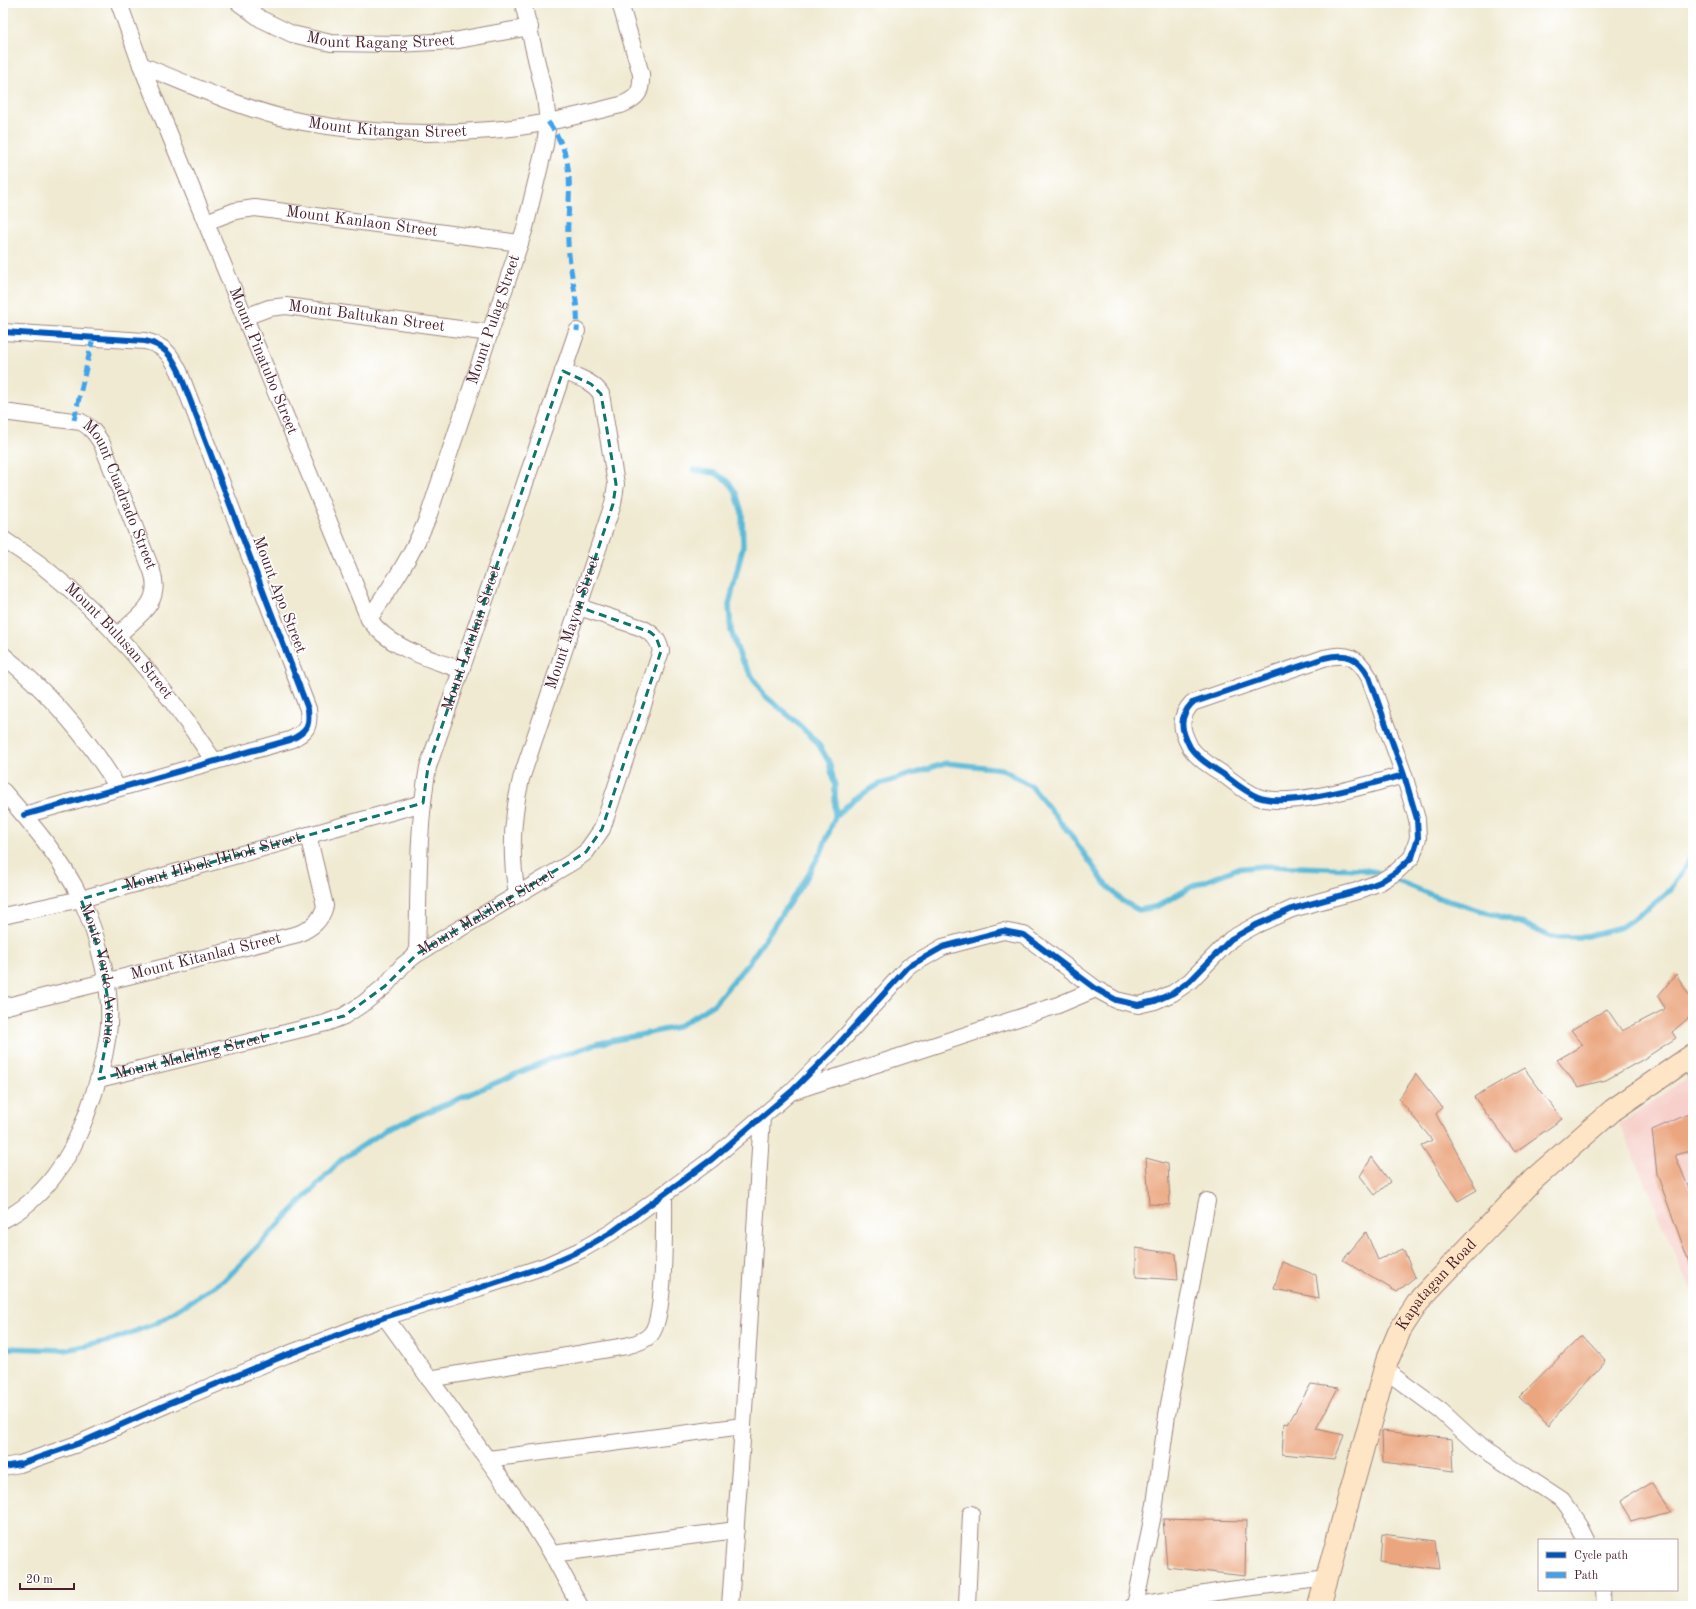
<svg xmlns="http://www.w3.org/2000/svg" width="1696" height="1609" viewBox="0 0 1696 1609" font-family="'Old Standard TT',serif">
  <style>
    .built { fill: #f7d0cb }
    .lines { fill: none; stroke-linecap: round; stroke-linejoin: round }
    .stream { stroke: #5abad8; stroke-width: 5.5 }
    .building { fill: #eba67f }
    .service-casing { stroke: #9d847e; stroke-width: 10 }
    .minor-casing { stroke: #9d847e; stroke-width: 18 }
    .secondary-casing { stroke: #9d847e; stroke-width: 24 }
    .service { stroke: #fff; stroke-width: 8 }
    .minor { stroke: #fff; stroke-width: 16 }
    .secondary { stroke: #fee5c5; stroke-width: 22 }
    .quiet { stroke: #40a2eb; stroke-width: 5; stroke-dasharray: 10 5; stroke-linecap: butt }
    .cycleway-casing { stroke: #fff; stroke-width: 8 }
    .cycleway { stroke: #0057b8; stroke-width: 6 }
    .marked { fill: none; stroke: #0f766e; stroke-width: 3; stroke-dasharray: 8 5; stroke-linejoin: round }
    .labels { text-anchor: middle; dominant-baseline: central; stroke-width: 3.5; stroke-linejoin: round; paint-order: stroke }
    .street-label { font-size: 16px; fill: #4a1f2b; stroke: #fff }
  </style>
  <rect width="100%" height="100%" fill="#fff"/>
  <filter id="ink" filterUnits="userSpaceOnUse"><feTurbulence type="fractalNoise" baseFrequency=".025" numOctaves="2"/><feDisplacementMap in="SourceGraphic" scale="8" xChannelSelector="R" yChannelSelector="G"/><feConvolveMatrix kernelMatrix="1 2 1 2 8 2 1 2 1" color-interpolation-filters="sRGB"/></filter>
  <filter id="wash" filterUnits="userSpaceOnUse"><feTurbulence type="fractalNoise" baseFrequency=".012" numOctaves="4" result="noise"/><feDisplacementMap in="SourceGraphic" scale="16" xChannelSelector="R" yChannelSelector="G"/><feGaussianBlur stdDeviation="0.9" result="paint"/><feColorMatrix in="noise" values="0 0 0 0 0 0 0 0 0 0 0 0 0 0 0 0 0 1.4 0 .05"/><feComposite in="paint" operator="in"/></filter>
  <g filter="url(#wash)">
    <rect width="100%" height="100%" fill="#f0ead2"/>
    <path class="built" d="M 1693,1074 L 1693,1295 L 1620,1124 Z"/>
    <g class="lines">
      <path class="stream" d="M 835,817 L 853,800 L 877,785 L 946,763 L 1002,769 L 1031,786 L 1071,835 L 1104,882 L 1122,901 L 1139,910 L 1158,906 L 1193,886 L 1236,869 L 1264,866 L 1359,869 L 1377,872
        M 1398,881 L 1442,899 L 1522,923 L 1551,937 L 1583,937 L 1621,927 L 1649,908 L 1671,889 L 1693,855
        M 3,1348 L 66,1350 L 109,1341 L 157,1323 L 227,1278 L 341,1160 L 386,1130 L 551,1059 L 596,1044 L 677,1027 L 714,1004 L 750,961 L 807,877 L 822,850 L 835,817 L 835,786 L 829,762 L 817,742 L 794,720 L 764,695 L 741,659 L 731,631 L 729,605 L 743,546 L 742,513 L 736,493 L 728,481 L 715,473 L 693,470"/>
    </g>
    <g id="blocks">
      <path class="building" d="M 1676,974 L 1693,1002 L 1693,1014 L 1672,1032 L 1676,1038 L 1642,1060 L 1606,1080 L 1578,1087 L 1557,1060 L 1583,1045 L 1571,1030 L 1607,1009 L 1622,1031 L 1665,1009 L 1658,996 Z
        M 1524,1068 L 1562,1119 L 1515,1152 L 1474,1097 Z
        M 1416,1074 L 1442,1107 L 1436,1114 L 1477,1190 L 1458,1201 L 1421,1146 L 1432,1140 L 1399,1099 Z
        M 1693,1112 L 1693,1150 L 1675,1155 L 1693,1198 L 1693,1268 L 1691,1268 L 1657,1174 L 1652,1130 Z
        M 1372,1157 L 1390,1182 L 1375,1195 L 1360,1176 Z
        M 1146,1158 L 1168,1164 L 1170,1205 L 1149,1204 Z
        M 1366,1232 L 1378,1260 L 1403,1249 L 1415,1277 L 1397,1292 L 1343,1260 Z
        M 1136,1248 L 1176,1254 L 1178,1280 L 1136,1277 Z
        M 1282,1262 L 1316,1275 L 1319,1298 L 1274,1289 Z
        M 1582,1335 L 1605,1360 L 1549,1425 L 1519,1397 Z
        M 1311,1384 L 1338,1388 L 1316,1429 L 1344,1435 L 1335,1459 L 1282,1454 L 1284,1423 L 1288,1424 Z
        M 1382,1431 L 1452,1439 L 1454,1471 L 1383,1462 Z
        M 1653,1482 L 1672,1511 L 1629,1521 L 1618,1503 Z
        M 1163,1519 L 1246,1521 L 1245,1576 L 1167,1567 Z
        M 1382,1534 L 1436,1541 L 1440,1570 L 1380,1562 Z"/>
    </g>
  </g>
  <g filter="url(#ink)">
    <use href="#blocks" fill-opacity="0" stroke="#9d847e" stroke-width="1"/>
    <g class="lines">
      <g class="service-casing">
        <path id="service" d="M 1684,1062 L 1693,1076"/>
      </g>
      <g class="minor-casing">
        <g id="minor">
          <path id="s1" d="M 119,3 L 141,65 L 369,619 C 390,649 429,658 461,670"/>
          <path id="s2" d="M 239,3 L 261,19 L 292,34 L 331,43 L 398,44 L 453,41 L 530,27"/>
          <path id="s3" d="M 141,65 C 186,83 234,105 280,117 C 346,133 423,136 491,130 C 535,127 579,115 621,105 C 638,98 642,92 641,74 L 620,3"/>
          <path id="s4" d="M 206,222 L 235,211 L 255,208 L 520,243"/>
          <path id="s5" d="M 245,317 L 269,308 L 286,306 L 490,333"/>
          <path d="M 3,332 L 145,341 C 164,345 171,355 179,371 L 308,709 C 310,727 307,732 290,740 L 24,815"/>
          <path id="s6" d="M 3,412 L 81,422 C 91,427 96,434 102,444 L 152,571 C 163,603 138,616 117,636"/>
          <path id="s7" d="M 3,539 C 17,549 33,558 46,569 C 113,622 167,690 214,761"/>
          <path id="s8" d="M 369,619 C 392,585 412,556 428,517 L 525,228 L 545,145 L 548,122 L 545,97 L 523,3"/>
          <path d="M 3,655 C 48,692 89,739 118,788"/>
          <path id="s9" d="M 3,791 C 31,823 62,859 81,899 C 98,936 114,993 108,1034 C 104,1062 96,1090 86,1116 C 71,1158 44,1199 3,1220"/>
          <path id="s10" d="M 517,894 C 510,856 512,817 521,779 L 613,504 L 616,484 L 601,394 C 593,381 577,377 563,371"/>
          <path id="s11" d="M 3,916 L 81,899 L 423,803"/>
          <path id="s12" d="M 417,954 C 419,892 417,828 428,767 L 577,331"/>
          <path id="s13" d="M 3,1007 L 298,934 C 312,928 321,921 325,906 L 308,835"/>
          <path id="s14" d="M 99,1079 L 326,1023 L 344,1016 L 364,1003 L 385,986 L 403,965 L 417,954 L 574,861 L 586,852 L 602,829 L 661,651 C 658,638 653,634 642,628 L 579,607"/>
          <path d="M 794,1091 L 1058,1005 L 1096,989"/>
          <path d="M 385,1317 L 526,1513 L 552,1554 L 580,1606"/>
          <path d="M 1385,1370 L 1441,1411 L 1479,1446 L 1562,1501 L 1580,1526 L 1587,1540"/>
          <path d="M 429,1379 L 626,1346 C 635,1344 645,1341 651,1334 C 666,1317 664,1222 664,1195"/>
          <path d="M 488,1459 L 743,1426"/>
          <path d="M 3,1467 L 20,1464 L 80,1443 L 168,1404 L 286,1355 L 385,1317 L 479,1288 L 545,1266 L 581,1250 L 612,1232 L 712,1159 L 792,1091 L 833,1050 L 908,967 L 943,947 L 1003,931 L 1024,935 L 1096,989 L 1116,1000 L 1138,1005 L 1155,1001 L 1173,993 L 1190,981 L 1231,939 L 1256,925 L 1292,909 L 1357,891 L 1380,882 L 1396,872 L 1412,857 L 1418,838 L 1417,819 L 1404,775 L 1369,677 C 1358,657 1347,652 1324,658 L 1192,703 C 1178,718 1181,730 1190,747 C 1197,758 1212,767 1223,774 C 1234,782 1245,792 1258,797 C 1289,809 1370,784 1404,775"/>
          <path d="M 552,1554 L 736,1530"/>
          <path d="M 1604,1590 L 1605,1606"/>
          <path d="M 730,1606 L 743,1426 L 762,1116"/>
          <path d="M 967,1606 L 971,1514"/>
          <path d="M 1133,1606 L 1229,1590 L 1327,1578"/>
          <path d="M 1135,1606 L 1155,1504 L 1167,1415 L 1207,1201"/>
        </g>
      </g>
      <g class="secondary-casing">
        <g id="secondary">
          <path id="s15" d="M 1319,1606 L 1387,1361 L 1400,1330 L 1421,1298 L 1534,1179 L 1613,1110 L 1693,1055"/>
        </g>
      </g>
      <use href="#service" class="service"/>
      <use href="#minor" class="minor"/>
      <use href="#secondary" class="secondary"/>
      <path class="quiet" d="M 548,122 C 583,167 563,204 569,255 C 572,282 579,304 577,331
        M 74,420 L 93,338"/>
      <g class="cycleway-casing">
        <path id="cycleway" d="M 3,332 L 145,341 C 164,345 171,355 179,371 L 308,709 C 310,727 307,732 290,740 L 24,815
          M 3,1467 L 20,1464 L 80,1443 L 168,1404 L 286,1355 L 385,1317 L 479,1288 L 545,1266 L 581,1250 L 612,1232 L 712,1159 L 792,1091 L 833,1050 L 908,967 L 943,947 L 1003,931 L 1024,935 L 1096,989 L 1116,1000 L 1138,1005 L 1155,1001 L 1173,993 L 1190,981 L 1231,939 L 1256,925 L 1292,909 L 1357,891 L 1380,882 L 1396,872 L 1412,857 L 1418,838 L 1417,819 L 1404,775 L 1369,677 C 1358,657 1347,652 1324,658 L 1192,703 C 1178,718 1181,730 1190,747 C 1197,758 1212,767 1223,774 C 1234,782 1245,792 1258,797 C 1289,809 1370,784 1404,775"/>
      </g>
      <use href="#cycleway" class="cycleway"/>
    </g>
  </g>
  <path class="marked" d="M 563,371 L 591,384 L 601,394 L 616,484 L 613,504 L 579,607 L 650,632 L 656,637 L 661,651 L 602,829 L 586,852 L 417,954 L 385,986 L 344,1016 L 99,1079 L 108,1033 L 109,1006 L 100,954 L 81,899 L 423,803 L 428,767 Z"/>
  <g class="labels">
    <g class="street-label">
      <text stroke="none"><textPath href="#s2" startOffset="151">Mount Ragang Street</textPath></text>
      <text stroke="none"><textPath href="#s3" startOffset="257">Mount Kitangan Street</textPath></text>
      <text stroke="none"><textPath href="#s4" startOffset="159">Mount Kanlaon Street</textPath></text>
      <text stroke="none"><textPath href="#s5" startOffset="124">Mount Baltukan Street</textPath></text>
      <text stroke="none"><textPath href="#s8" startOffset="326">Mount Pulag Street</textPath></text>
      <text stroke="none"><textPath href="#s1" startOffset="386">Mount Pinatubo Street</textPath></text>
      <text stroke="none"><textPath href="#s6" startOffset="163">Mount Cuadrado Street</textPath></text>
      <text transform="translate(279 595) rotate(69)">Mount Apo Street</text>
      <text stroke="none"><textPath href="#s10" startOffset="281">Mount Mayon Street</textPath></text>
      <text stroke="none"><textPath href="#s12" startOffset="324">Mount Latukan Street</textPath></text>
      <text stroke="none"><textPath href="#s7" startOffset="155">Mount Bulusan Street</textPath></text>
      <text stroke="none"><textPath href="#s11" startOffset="217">Mount Hibok Hibok Street</textPath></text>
      <text stroke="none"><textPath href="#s14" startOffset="430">Mount Makiling Street</textPath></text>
      <text stroke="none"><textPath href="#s13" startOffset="209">Mount Kitanlad Street</textPath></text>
      <text stroke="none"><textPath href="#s9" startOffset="211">Monte Verde Avenue</textPath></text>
      <text stroke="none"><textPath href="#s14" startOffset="94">Mount Makiling Street</textPath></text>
      <text stroke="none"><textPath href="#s15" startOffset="346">Kapatagan Road</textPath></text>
    </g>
  </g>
  <rect width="1696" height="1609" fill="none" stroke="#fff" stroke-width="16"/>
  <rect x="1538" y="1539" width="140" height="52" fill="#ffffff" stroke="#b7a5aa"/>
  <rect x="1546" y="1552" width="20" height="6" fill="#0057b8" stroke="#b7a5aa"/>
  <text x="1574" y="1559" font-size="12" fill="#4a1f2b">Cycle path</text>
  <rect x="1546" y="1572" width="20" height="6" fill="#40a2eb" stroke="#b7a5aa"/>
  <text x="1574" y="1579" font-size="12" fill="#4a1f2b">Path</text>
  <path d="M20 1583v6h54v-6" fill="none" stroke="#4a1f2b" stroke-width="2"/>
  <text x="26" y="1583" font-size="12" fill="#4a1f2b" stroke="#ffffff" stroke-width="3" paint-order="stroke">20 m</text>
</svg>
